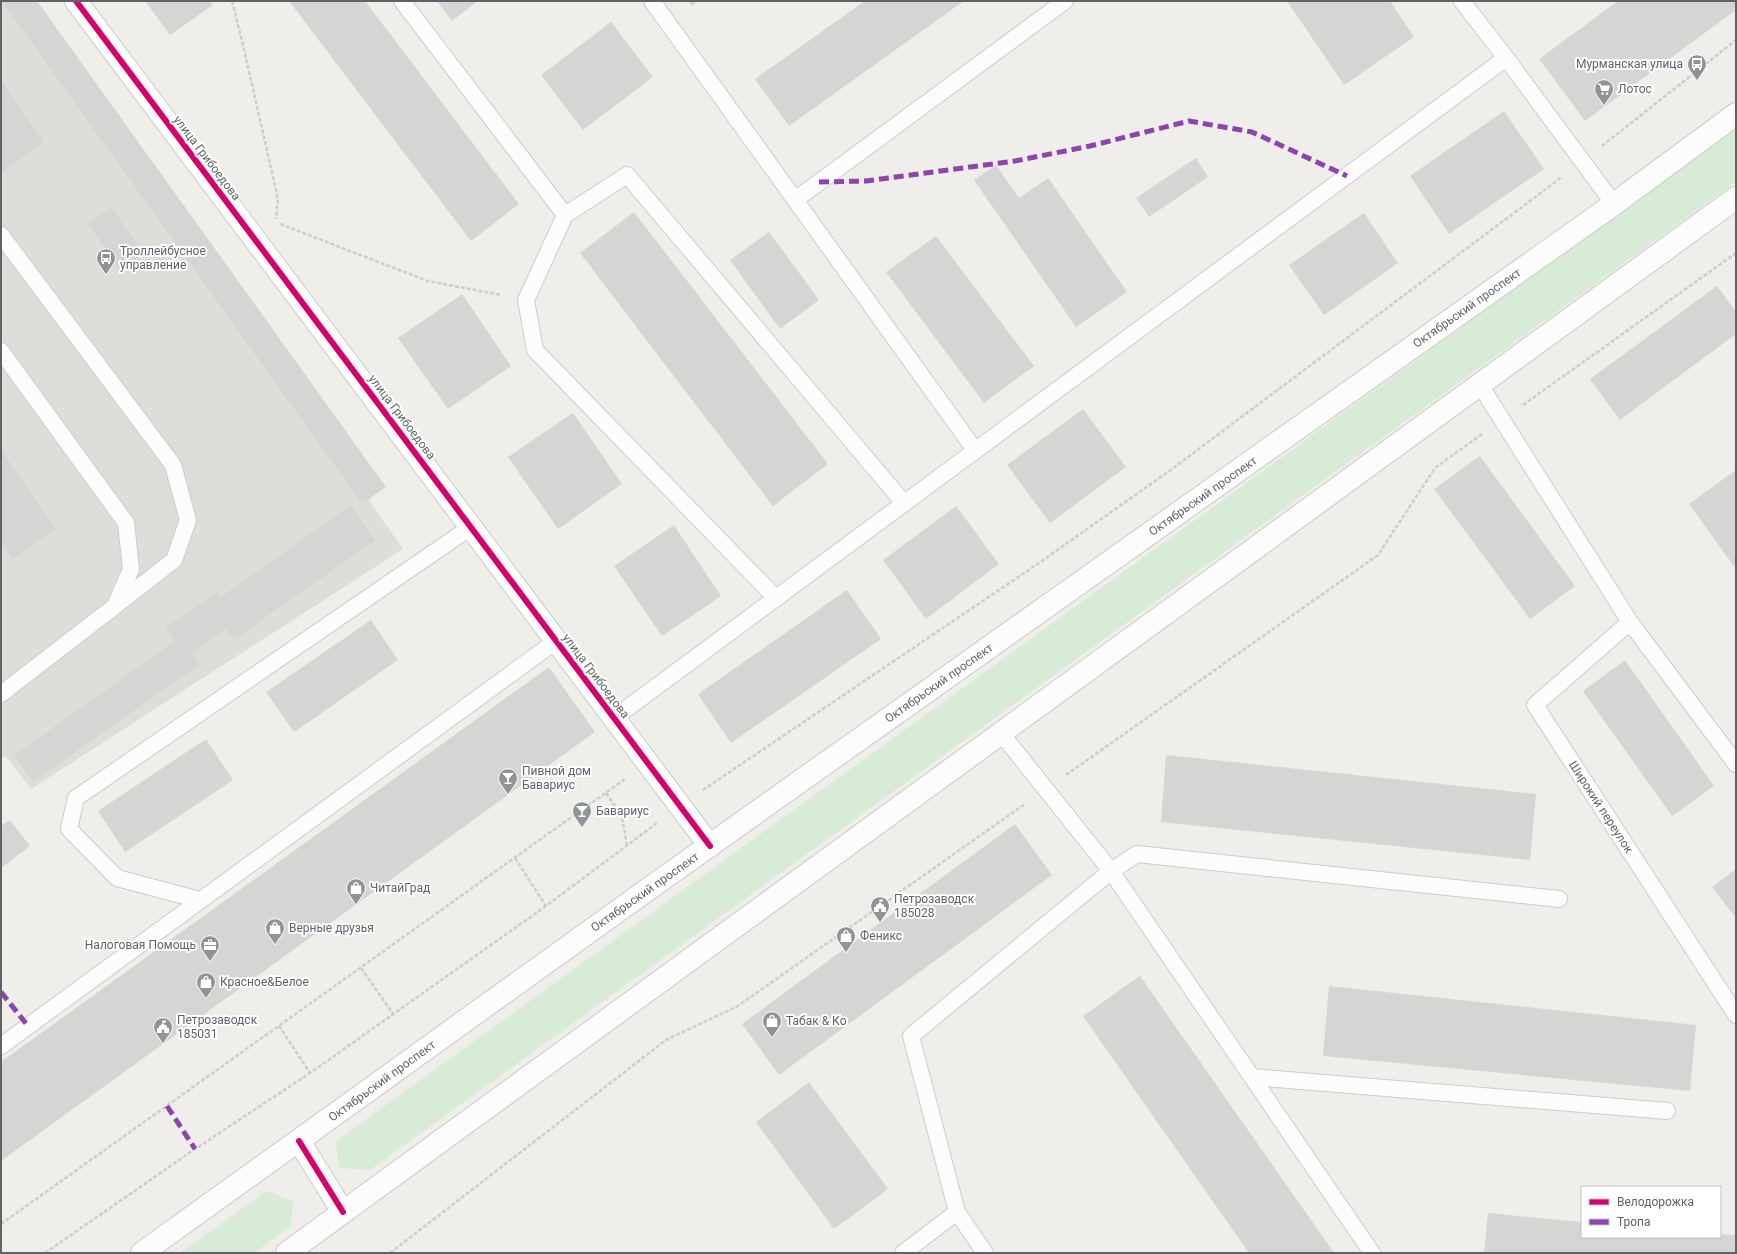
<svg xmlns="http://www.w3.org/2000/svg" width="1737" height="1254" viewBox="0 0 1737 1254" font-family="Roboto,sans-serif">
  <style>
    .industrial { fill: #dfddda }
    .green { fill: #d8ebd6 }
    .building { fill: #d6d5d3 }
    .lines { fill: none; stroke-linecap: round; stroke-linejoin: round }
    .service-casing { stroke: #cbcccc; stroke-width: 18 }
    .minor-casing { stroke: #cbcccc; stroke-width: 24 }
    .tertiary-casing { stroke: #cbcccc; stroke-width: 24 }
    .secondary-casing { stroke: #cacacb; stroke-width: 24 }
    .path { stroke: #cacfcc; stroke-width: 2.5; stroke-dasharray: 4 2; stroke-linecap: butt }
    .service { stroke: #fdfcfc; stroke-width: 16 }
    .minor { stroke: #fdfcfc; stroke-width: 22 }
    .tertiary { stroke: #fdfcfc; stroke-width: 22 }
    .secondary { stroke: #fdfcfc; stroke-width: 22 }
    .quiet { stroke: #8e44ad; stroke-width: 5; stroke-dasharray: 10 5; stroke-linecap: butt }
    .cycleway-casing { stroke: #fff; stroke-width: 8 }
    .cycleway { stroke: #d6006c; stroke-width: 6 }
    .labels { text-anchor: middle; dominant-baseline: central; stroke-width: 4; stroke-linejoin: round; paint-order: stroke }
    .poi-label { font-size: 12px; fill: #5f6368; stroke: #fff; text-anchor: start }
    .street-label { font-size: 12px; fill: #5f6368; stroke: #fff }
  </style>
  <rect width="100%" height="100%" fill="#efeeea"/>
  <path class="industrial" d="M 1,1 L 21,1 L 403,549 L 31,789 L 6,756 L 1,757 Z"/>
  <path class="green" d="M 1736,129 L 1736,182 L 370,1170 L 339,1168 L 336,1141 Z
    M 267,1191 L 293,1201 L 291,1226 L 254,1253 L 180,1253 Z"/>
  <path class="building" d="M 2,1 L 37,1 L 386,487 L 362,504 Z
    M 145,1 L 210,1 L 213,5 L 170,35 Z
    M 289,1 L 365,1 L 519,204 L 471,241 Z
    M 437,1 L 478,1 L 452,21 Z
    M 688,1 L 698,1 L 692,6 Z
    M 865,1 L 964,1 L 789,126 L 755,79 Z
    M 1287,1 L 1390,1 L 1414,37 L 1344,85 Z
    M 1618,1 L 1736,1 L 1736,10 L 1585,121 L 1539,59 Z
    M 611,22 L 653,77 L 583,130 L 541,75 Z
    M 1,80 L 44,142 L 1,173 Z
    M 1504,111 L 1544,169 L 1449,234 L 1410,176 Z
    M 1196,158 L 1208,177 L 1149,217 L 1136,198 Z
    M 996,165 L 1019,198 L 1048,178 L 1127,292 L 1076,327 L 974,180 Z
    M 111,207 L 144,254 L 120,270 L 88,224 Z
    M 634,212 L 828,464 L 773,506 L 580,253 Z
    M 1364,213 L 1398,263 L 1324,315 L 1289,265 Z
    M 769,232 L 819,300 L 780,329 L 730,260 Z
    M 936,236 L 1034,366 L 984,403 L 886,272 Z
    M 1717,286 L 1736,312 L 1736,334 L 1620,420 L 1590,379 Z
    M 462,294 L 511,366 L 448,409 L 398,338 Z
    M 1083,409 L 1126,467 L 1050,523 L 1007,465 Z
    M 573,413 L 622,484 L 558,529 L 508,457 Z
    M 1,450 L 56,529 L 13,559 L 3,545 L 1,546 Z
    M 1480,456 L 1575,586 L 1530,619 L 1434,489 Z
    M 1736,470 L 1736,569 L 1689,504 Z
    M 351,505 L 375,540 L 234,640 L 226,629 L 192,653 L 200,664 L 33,782 L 14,755 L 175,641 L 165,628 L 217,592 L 221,597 Z
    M 956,506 L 999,564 L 926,619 L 883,560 Z
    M 674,525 L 721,596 L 662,636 L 614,566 Z
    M 847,590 L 881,639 L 731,743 L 698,694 Z
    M 371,620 L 398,660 L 294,732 L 266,692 Z
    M 1625,660 L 1714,786 L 1672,816 L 1583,691 Z
    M 549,667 L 595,732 L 1,1161 L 1,1062 Z
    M 206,739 L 233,780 L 125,852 L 98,811 Z
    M 1166,755 L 1536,794 L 1530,860 L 1161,822 Z
    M 10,820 L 30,846 L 1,868 L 1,826 Z
    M 1015,824 L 1052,875 L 779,1075 L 742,1024 Z
    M 1736,869 L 1736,918 L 1712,887 Z
    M 1140,976 L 1334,1253 L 1249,1253 L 1083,1016 Z
    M 1329,986 L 1696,1025 L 1690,1091 L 1323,1056 Z
    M 809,1082 L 888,1189 L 834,1229 L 756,1122 Z
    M 1488,1213 L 1582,1222 L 1582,1237 L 1720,1237 L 1720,1234 L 1736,1235 L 1736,1253 L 1484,1253 Z"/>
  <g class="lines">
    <g class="service-casing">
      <path id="service" d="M 402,1 L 565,215 L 627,175 L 904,503
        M 652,1 L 975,450
        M 1462,1 L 1506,58 L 1614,204
        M 795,200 L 1065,1
        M 565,215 L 526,300 L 535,350 L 776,598
        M 1,235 L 173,465 L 188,520 L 174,560 L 115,606
        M 1,351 L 126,523 L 131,569 L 115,606 L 1,694
        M 1480,385 L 1630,622 L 1736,764
        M 1630,622 L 1535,705 L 1736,1015
        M 614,718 L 1506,58
        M 1001,733 L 1111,871 L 1372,1253
        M 200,900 L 117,878 L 69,829 L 76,798 L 471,527
        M 1,1046 L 556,641
        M 1252,1077 L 1667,1111
        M 903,1253 L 957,1212
        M 985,1253 L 957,1212 L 911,1036 L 1111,871 L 1137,854 L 1559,899"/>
    </g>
    <g class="minor-casing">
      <path id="minor" d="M 76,1 L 710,846"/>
    </g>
    <g class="tertiary-casing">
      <path id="tertiary" d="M 299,1141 L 343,1212"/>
    </g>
    <g class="secondary-casing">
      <path id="secondary" d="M 142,1253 L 654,885 L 1614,204 L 1736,114
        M 287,1253 L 1736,198"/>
    </g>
    <path class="path" d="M 232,1 L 243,45 L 278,199 L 276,219
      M 1602,146 L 1736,40
      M 280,224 L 428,281 L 501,295
      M 1523,405 L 1736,253
      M 1066,775 L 1378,555 L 1435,468 L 1482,434
      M 703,790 L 1039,563 L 1172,469 L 1562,177
      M 606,793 L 622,816 L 627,846
      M 515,858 L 546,906
      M 361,968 L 393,1014
      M 279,1026 L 310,1073
      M 1,1224 L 625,779
      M 45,1253 L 195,1149 L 310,1073 L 546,906 L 657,823
      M 390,1253 L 666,1040 L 738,1006 L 1025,804"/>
    <use href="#service" class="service"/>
    <use href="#minor" class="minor"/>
    <use href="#tertiary" class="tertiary"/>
    <use href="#secondary" class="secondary"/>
    <path class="quiet" d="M 819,182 L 866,181 L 1015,161 L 1090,146 L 1189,121 L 1252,132 L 1347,176
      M 1,992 L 28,1026
      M 167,1106 L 195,1149"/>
    <g class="cycleway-casing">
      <path id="cycleway" d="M 76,1 L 710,846
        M 299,1141 L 343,1212"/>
    </g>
    <use href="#cycleway" class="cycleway"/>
  </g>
  <defs>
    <g id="bus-pin" transform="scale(1)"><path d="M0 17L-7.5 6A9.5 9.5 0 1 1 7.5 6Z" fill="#919496" stroke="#fff"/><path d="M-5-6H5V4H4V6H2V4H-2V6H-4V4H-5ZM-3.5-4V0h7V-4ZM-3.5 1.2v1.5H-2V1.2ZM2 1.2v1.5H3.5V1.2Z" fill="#fff"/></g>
    <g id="supermarket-pin" transform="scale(1)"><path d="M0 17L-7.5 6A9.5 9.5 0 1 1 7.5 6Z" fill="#919496" stroke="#fff"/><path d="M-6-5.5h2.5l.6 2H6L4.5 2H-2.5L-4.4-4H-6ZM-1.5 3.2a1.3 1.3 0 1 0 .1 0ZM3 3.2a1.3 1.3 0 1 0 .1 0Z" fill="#fff"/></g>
    <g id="bar-pin" transform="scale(1)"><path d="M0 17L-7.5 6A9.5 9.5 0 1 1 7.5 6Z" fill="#919496" stroke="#fff"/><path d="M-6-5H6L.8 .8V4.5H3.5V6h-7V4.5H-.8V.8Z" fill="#fff"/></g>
    <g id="shop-pin" transform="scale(1)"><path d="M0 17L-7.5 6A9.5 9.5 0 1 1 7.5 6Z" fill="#919496" stroke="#fff"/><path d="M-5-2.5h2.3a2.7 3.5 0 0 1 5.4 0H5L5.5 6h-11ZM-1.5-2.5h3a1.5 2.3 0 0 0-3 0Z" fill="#fff"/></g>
    <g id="civic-pin" transform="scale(1)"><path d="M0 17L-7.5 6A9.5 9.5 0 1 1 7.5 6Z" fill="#919496" stroke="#fff"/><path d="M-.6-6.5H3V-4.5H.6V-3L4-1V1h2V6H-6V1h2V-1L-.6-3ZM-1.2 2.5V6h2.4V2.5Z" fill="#fff"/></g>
    <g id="office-pin" transform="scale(1)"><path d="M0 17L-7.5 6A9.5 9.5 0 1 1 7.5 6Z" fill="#919496" stroke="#fff"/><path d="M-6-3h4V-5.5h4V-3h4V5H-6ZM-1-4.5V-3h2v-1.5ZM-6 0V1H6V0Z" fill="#fff"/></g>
  </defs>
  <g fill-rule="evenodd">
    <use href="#bus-pin" x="1697" y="64"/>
    <use href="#supermarket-pin" x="1604" y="89"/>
    <use href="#bus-pin" x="106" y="258"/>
    <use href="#bar-pin" x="508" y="778"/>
    <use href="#bar-pin" x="582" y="811"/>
    <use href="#shop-pin" x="356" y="888"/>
    <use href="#civic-pin" x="880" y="906"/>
    <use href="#shop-pin" x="275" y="928"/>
    <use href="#shop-pin" x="846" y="936"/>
    <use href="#office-pin" x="210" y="945"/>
    <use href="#shop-pin" x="206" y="982"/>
    <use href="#shop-pin" x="772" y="1021"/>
    <use href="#civic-pin" x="163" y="1027"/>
  </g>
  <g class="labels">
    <g class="poi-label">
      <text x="1683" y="64" text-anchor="end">Мурманская улица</text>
      <text x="1618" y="89">Лотос</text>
      <text x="120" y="251">Троллейбусное<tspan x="120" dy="14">управление</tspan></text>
      <text x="522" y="771">Пивной дом<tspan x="522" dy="14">Бавариус</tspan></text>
      <text x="596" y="811">Бавариус</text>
      <text x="370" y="888">ЧитайГрад</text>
      <text x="894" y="899">Петрозаводск<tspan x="894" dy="14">185028</tspan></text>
      <text x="289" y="928">Верные друзья</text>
      <text x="860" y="936">Феникс</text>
      <text x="196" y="945" text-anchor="end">Налоговая Помощь</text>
      <text x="220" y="982">Красное&amp;Белое</text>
      <text x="177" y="1020">Петрозаводск<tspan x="177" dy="14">185031</tspan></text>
      <text x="786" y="1021">Табак &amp; Ко</text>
    </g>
    <g class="street-label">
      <text transform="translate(207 158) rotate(53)">улица Грибоедова</text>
      <text transform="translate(1467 308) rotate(-35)">Октябрьский проспект</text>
      <text transform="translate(402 417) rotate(53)">улица Грибоедова</text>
      <text transform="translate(1203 496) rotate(-35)">Октябрьский проспект</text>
      <text transform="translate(596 676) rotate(53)">улица Грибоедова</text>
      <text transform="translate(939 683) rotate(-35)">Октябрьский проспект</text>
      <text transform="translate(1601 807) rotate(57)">Широкий переулок</text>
      <text transform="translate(645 892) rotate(-35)">Октябрьский проспект</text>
      <text transform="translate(382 1081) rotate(-36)">Октябрьский проспект</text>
    </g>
  </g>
  <rect width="1737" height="1254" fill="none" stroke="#5f6368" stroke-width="4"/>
  <rect x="1581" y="1186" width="140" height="52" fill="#ffffff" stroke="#bfc1c3"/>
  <rect x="1589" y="1199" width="20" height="6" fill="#d6006c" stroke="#bfc1c3"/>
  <text x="1617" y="1206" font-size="12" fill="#5f6368">Велодорожка</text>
  <rect x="1589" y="1219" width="20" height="6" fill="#8e44ad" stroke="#bfc1c3"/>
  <text x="1617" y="1226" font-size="12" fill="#5f6368">Тропа</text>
</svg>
